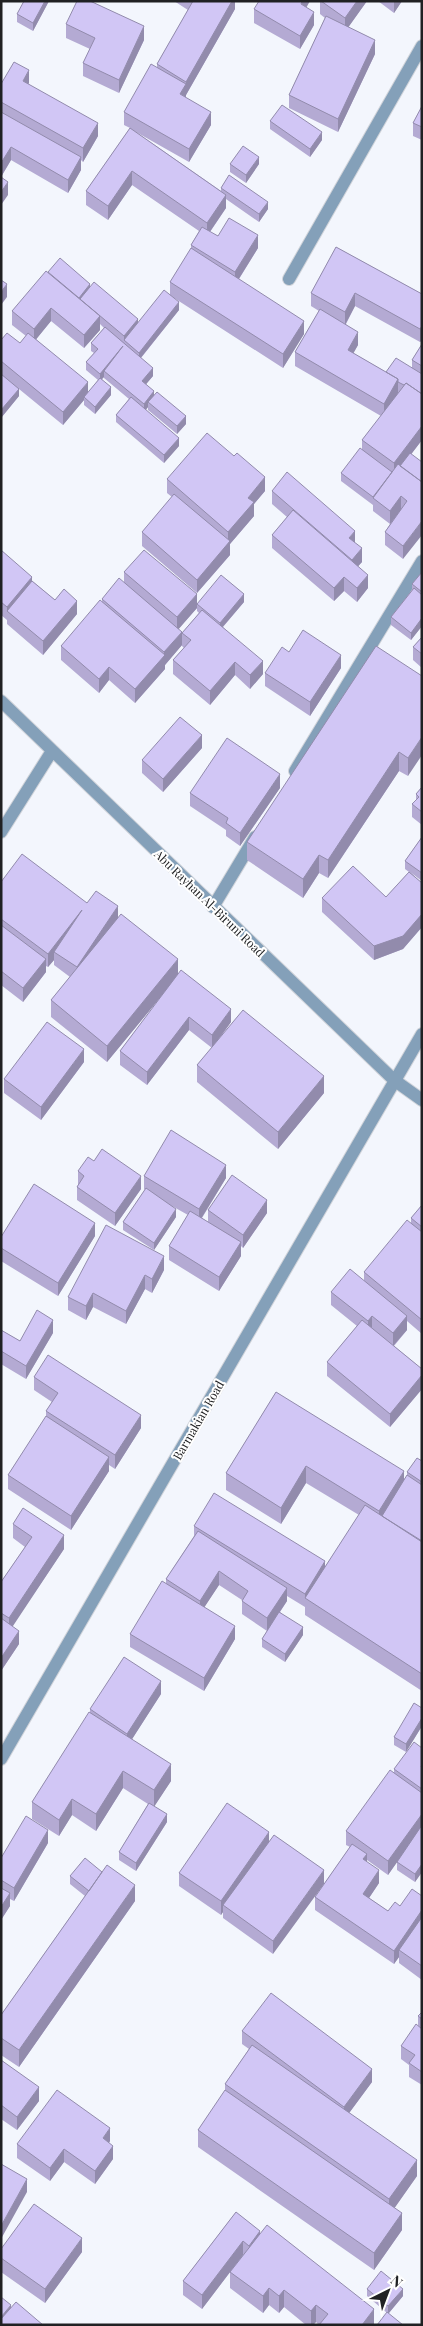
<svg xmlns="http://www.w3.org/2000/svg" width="423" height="2326" viewBox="0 0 423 2326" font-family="'Playfair Display',serif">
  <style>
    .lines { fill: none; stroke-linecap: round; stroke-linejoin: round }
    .minor-casing { stroke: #d1d4da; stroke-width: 14 }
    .minor { stroke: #84a0b9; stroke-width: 12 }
    .wall { fill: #b4aad3; fill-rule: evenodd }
    .shaded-wall { fill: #928bac }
    .building { fill: #d1c6f5; stroke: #928bac }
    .labels { text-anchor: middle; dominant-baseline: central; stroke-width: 4; stroke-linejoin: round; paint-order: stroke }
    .street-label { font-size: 12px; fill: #202123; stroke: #fff }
  </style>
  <rect width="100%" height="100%" fill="#f3f6fd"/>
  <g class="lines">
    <g class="minor-casing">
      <path id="minor" d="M 289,279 L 422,46
        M 1,701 L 394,1080 L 422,1100
        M 295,771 L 422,561
        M 1,832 L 52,751
        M 213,907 L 255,837
        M 1,1759 L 422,1034"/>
    </g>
    <use href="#minor" class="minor"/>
  </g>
  <path class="wall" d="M 49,1 L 33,31 L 17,22 L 17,14 Z
    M 174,1 L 235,1 L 235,9 L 186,95 L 186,98 L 211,125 L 189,162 L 136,132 L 221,191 L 221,188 L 268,209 L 259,222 L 226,199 L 226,208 L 210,232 L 218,236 L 258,248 L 239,279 L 304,334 L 283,368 L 171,296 L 179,310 L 141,358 L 153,376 L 146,384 L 154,395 L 186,424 L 177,434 L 148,410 L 148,407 L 146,410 L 179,446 L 164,463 L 116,422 L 116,415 L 129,399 L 104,378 L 104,377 L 102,379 L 111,395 L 95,414 L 84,405 L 84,400 L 63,425 L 19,389 L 19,396 L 1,418 L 1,340 L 20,343 L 26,336 L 12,325 L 12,311 L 48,273 L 90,287 L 138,323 L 170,295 L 170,282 L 191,249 L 191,245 L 199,231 L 132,185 L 108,220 L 86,205 L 86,191 L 130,128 L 124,125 L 124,112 L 157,67 L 157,64 L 188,10 ZM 51,321 L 84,348 L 100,330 L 100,324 L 104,328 L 91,343 L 91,351 L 94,353 L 86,362 L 86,370 L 98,380 L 88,393 L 36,339 Z
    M 320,1 L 367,1 L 348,27 L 375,54 L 338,132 L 289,108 L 289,95 L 325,18 L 320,14 Z
    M 378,1 L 402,1 L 394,13 Z
    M 306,7 L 314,25 L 300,49 L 254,23 L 254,9 Z
    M 66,24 L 144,40 L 119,93 L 83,76 L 83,63 L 90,49 L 66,38 Z
    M 1,84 L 28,84 L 98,136 L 83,162 L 81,160 L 81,170 L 68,193 L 11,160 L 1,177 Z
    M 422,106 L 422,140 L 413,136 L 413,123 Z
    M 270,121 L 322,140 L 310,157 L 270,129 Z
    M 230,164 L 259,164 L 246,183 L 230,172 Z
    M 336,247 L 422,294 L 422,340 L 420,342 L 355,306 L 346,324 L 358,345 L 353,353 L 386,372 L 412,368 L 412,360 L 422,344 L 422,440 L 411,454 L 403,559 L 385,545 L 385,532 L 390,524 L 373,511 L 373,505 L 341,481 L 341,473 L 362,450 L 362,440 L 381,416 L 295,366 L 295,352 L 319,311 L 311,306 L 311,293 Z
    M 167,479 L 265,491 L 254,504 L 254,516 L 230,544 L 230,555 L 197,593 L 142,546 L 142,532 L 172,497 L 167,493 Z
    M 272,491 L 355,543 L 362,562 L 358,566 L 368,588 L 357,602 L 344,591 L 334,601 L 272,548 L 272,535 L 287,517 L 272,504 Z
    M 1,550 L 32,581 L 55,600 L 77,614 L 43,655 L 7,624 L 7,619 L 7,620 L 1,615 Z
    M 124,572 L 197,608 L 178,629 L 182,645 L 165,665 L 165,669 L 135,703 L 109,680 L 99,693 L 61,660 L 61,646 L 102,602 L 102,599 L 124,582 Z
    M 422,572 L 422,626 L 411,640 L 391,625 L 391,617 L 412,590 L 412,584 Z
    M 244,602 L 223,627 L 263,674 L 250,689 L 235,675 L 210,705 L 173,674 L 173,660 L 184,648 L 182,646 L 182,633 L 199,613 L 197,611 L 197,604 Z
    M 422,637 L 422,668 L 413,660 L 413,647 Z
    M 289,652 L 341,668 L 310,716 L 265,686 L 265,673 Z
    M 422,676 L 408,776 L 399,771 L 328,878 L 319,873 L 303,898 L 247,860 L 247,842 Z
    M 202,748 L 163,792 L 142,773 L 142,760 Z
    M 422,787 L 422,825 L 412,817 L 412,804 L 416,800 L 416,794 Z
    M 280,788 L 240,846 L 226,836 L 226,830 L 190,806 L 190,793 Z
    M 422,837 L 422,881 L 410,872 L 422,883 L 422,927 L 403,949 L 374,960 L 322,912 L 322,898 L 386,897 L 409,872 L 405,869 L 405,861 Z
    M 1,882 L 87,903 L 118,918 L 178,975 L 231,1022 L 220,1038 L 324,1093 L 278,1149 L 197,1082 L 197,1065 L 212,1048 L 189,1030 L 147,1085 L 120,1065 L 120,1051 L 169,987 L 107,1062 L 51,1017 L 51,1000 L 70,977 L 54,965 L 54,960 L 48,967 L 46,966 L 46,972 L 23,1002 L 1,985 Z
    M 84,1062 L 41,1120 L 4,1093 L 4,1079 Z
    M 78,1171 L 141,1189 L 115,1226 L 77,1200 L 77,1187 L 78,1185 Z
    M 144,1176 L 226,1178 L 202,1218 L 208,1222 L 208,1210 L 267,1213 L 243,1248 L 241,1246 L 241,1256 L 219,1291 L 169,1260 L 169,1246 L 188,1215 L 172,1206 L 176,1217 L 154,1250 L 123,1230 L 123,1222 L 145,1190 L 144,1189 Z
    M 422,1205 L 422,1334 L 407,1321 L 407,1330 L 394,1346 L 422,1369 L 422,1389 L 390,1427 L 327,1376 L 327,1362 L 357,1326 L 331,1305 L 331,1292 L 364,1280 L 364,1272 L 411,1224 L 411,1218 Z
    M 95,1236 L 58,1296 L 1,1261 L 1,1237 Z
    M 164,1270 L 152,1293 L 145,1289 L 126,1324 L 93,1307 L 86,1320 L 68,1310 L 68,1297 Z
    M 1,1330 L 20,1341 L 53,1333 L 26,1379 L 1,1364 Z
    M 34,1377 L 141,1428 L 115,1469 L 109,1465 L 109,1471 L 71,1530 L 8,1489 L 8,1475 L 46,1417 L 46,1411 L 52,1402 L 34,1390 Z
    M 276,1392 L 404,1479 L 407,1476 L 407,1472 L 422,1461 L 422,1691 L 305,1615 L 305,1607 L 287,1596 L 287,1601 L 280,1612 L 303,1635 L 285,1662 L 262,1647 L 262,1639 L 267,1631 L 242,1614 L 242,1600 L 219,1585 L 204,1607 L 235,1639 L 204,1691 L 130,1647 L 130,1634 L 166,1584 L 166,1579 L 194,1536 L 194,1526 L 325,1567 L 359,1515 L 306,1483 L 281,1524 L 226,1490 L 226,1473 Z
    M 13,1524 L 64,1549 L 12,1626 L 19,1644 L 1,1671 L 1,1582 L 25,1547 L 13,1538 Z
    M 161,1694 L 132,1739 L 171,1781 L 154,1806 L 167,1822 L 136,1871 L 119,1860 L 119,1852 L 148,1804 L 123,1788 L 96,1831 L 72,1815 L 59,1836 L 32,1819 L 32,1802 L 90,1712 L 90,1709 Z
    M 422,1708 L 422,1726 L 406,1752 L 394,1745 L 394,1737 Z
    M 422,1748 L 422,1872 L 415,1882 L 397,1870 L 397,1862 L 405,1850 L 388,1875 L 367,1860 L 367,1862 L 379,1883 L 369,1898 L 388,1911 L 422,1896 L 422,1980 L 399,1963 L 399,1957 L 394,1964 L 315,1910 L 315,1897 L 350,1847 L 346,1845 L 346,1831 L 394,1774 L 394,1769 Z
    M 274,1835 L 273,1954 L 223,1918 L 223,1912 L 221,1915 L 179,1886 L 179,1873 L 269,1842 Z
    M 48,1843 L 14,1901 L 10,1899 L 10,1906 L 1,1920 L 1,1858 Z
    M 70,1876 L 135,1901 L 19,2067 L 1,2055 L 1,2015 L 85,1896 L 70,1884 Z
    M 422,2012 L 422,2085 L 409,2077 L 409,2065 L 401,2059 L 401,2046 L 418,2026 L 418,2016 Z
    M 242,2031 L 372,2082 L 349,2113 L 417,2176 L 394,2208 L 402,2230 L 374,2270 L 198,2147 L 198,2130 L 225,2091 L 225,2084 L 249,2049 L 242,2044 Z
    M 1,2060 L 39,2101 L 17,2130 L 1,2119 Z
    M 110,2141 L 109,2143 L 113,2159 L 95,2184 L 64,2162 L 50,2181 L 17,2158 L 17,2144 Z
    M 236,2212 L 260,2234 L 374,2325 L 319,2325 L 316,2322 L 313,2325 L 306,2325 L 284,2307 L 279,2313 L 269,2305 L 263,2313 L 230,2288 L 230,2272 L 243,2255 L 202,2309 L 183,2295 L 183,2281 Z
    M 1,2249 L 82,2252 L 45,2303 L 1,2272 Z
    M 367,2289 L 403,2296 L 389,2313 L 386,2312 L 367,2296 Z"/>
  <path class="shaded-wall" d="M 45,1 L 49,1 L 33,31 L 33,23 Z
    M 232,1 L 235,1 L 235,9 L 186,95 L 186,82 Z
    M 302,1 L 310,1 L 301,17 L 301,4 Z
    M 357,1 L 367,1 L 345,32 L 345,18 Z
    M 394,1 L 402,1 L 394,13 Z
    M 314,12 L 314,25 L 300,49 L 300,36 Z
    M 144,26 L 144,40 L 119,93 L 119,80 Z
    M 375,40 L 375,54 L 338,132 L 338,119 Z
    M 29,70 L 29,83 L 23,94 L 23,81 Z
    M 186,84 L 186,97 L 180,94 Z
    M 211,112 L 211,125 L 189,162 L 189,149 Z
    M 98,123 L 98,136 L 83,162 L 83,148 Z
    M 322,132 L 322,140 L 310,157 L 310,149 Z
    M 11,147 L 11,160 L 1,177 L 1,163 Z
    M 81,157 L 81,170 L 68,193 L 68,180 Z
    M 259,157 L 259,164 L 246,183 L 246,175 Z
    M 132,171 L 132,185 L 108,220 L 108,206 Z
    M 8,182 L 8,195 L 1,205 L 1,192 Z
    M 226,195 L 226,208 L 207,236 L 207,223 Z
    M 268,202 L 268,209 L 259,222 L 259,214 Z
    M 258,235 L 258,248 L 235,285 L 235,272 Z
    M 7,284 L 7,297 L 1,305 L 1,292 Z
    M 90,284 L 90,291 L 80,304 L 79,298 Z
    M 355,293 L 355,306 L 345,325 L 345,312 Z
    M 179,302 L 179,310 L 139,360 L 139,353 Z
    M 51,308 L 51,321 L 34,342 L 34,329 Z
    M 100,316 L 100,330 L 84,348 L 84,335 Z
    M 138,319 L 138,327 L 124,340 L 124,344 L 124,336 Z
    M 304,321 L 304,334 L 283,368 L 283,354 Z
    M 422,326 L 422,340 L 420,342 L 420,329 Z
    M 358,332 L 358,345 L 348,363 L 348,350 Z
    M 123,346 L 104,371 L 104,377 L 100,381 L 100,374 Z
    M 153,368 L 153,376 L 142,389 L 142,381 Z
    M 398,379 L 398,393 L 384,418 L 384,404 Z
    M 88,382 L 88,395 L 84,397 L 84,400 L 63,425 L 63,412 Z
    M 111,387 L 111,395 L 95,414 L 95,407 Z
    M 19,389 L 19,396 L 1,418 L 1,410 Z
    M 154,391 L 154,399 L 148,402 L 148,407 L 144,412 L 144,404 Z
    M 186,416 L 186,424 L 177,434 L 177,426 Z
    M 422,426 L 422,440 L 394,477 L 394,463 Z
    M 179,438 L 179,446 L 164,463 L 164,455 Z
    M 265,477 L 265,491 L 254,504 L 254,516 L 230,544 L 230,555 L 197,593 L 197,580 L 228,543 L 228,532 L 248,498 Z
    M 401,496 L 401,510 L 390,524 L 390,511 Z
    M 422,521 L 422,535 L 403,559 L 403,546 Z
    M 355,531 L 355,544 L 349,538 Z
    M 362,548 L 362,562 L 352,573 L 352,560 Z
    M 368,575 L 368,588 L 357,602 L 357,588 Z
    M 32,577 L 32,590 L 7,611 L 7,620 L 7,607 Z
    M 344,577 L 344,591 L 334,601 L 334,588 Z
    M 197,594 L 197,608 L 177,631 L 177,617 Z
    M 244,594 L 244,602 L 220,630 L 220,623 Z
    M 77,601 L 77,614 L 43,655 L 43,641 Z
    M 422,618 L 422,626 L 411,640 L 411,633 Z
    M 182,632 L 182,645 L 165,665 L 165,669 L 135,703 L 135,689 L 164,655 L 164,652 Z
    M 341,655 L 341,668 L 310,716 L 310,702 Z
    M 263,661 L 263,674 L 250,689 L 250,675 Z
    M 235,662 L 235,675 L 210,705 L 210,691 Z
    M 109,667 L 109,680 L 99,693 L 99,679 Z
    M 202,735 L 202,748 L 163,792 L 163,779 Z
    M 422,737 L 422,755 L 408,776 L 408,758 Z
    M 399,752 L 399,771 L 328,878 L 328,860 Z
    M 280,774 L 280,788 L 240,846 L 240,833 Z
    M 319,855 L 319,873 L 303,898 L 303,879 Z
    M 118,906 L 118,919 L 77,981 L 77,967 Z
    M 82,910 L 54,952 L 54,960 L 48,967 L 48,954 Z
    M 422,914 L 422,927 L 403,949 L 374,960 L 374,946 Z
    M 46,959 L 46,972 L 23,1002 L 23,988 Z
    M 178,959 L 178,976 L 107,1062 L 107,1046 Z
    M 231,1009 L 231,1022 L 212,1048 L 212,1035 Z
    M 189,1017 L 189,1030 L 147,1085 L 147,1072 Z
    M 84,1049 L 84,1062 L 41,1120 L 41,1107 Z
    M 324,1076 L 324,1093 L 278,1149 L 278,1132 Z
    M 226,1165 L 226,1178 L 199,1222 L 199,1209 Z
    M 141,1176 L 141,1189 L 115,1226 L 115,1213 Z
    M 267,1200 L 267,1213 L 243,1248 L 243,1235 Z
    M 176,1209 L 176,1217 L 154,1250 L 154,1243 Z
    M 95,1223 L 95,1236 L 58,1296 L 58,1283 Z
    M 241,1242 L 241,1256 L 219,1291 L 219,1277 Z
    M 164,1256 L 164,1270 L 152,1293 L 152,1279 Z
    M 145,1275 L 145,1289 L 126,1324 L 126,1311 Z
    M 93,1293 L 93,1307 L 86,1320 L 86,1306 Z
    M 372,1316 L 372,1329 L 368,1335 L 368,1321 Z
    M 407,1316 L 407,1330 L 393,1346 L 393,1333 Z
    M 53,1320 L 53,1333 L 26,1379 L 26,1366 Z
    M 422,1375 L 422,1389 L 390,1427 L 390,1414 Z
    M 141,1415 L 141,1428 L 115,1469 L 115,1455 Z
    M 109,1457 L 109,1471 L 71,1530 L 71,1516 Z
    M 306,1466 L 306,1483 L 281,1524 L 281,1508 Z
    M 404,1471 L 404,1488 L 379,1528 L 379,1511 Z
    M 64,1535 L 64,1549 L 9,1632 L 9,1618 Z
    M 325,1561 L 325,1575 L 305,1598 L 305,1594 Z
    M 219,1571 L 219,1585 L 200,1614 L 200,1601 Z
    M 287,1588 L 287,1601 L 267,1631 L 267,1618 Z
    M 235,1626 L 235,1639 L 204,1691 L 204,1678 Z
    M 303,1627 L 303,1635 L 285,1662 L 285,1654 Z
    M 19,1631 L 19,1644 L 1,1671 L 1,1658 Z
    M 161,1681 L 161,1694 L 127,1747 L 127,1734 Z
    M 422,1718 L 422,1726 L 406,1752 L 406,1744 Z
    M 171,1764 L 171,1781 L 154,1807 L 154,1790 Z
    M 123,1771 L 123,1788 L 96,1831 L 96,1814 Z
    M 72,1799 L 72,1815 L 59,1836 L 59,1820 Z
    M 167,1814 L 167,1822 L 136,1871 L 136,1863 Z
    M 422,1814 L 422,1827 L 388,1875 L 388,1861 Z
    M 48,1830 L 48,1843 L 14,1901 L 14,1888 Z
    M 269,1832 L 269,1845 L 223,1905 L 223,1912 L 221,1915 L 221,1901 Z
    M 367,1854 L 367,1868 L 363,1859 Z
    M 422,1864 L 422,1872 L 415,1882 L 415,1874 Z
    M 324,1870 L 324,1884 L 273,1954 L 273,1941 Z
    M 379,1870 L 379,1883 L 363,1907 L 363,1894 Z
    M 135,1885 L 135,1901 L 19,2067 L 19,2050 Z
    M 10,1893 L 10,1906 L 1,1920 L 1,1907 Z
    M 422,1910 L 422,1924 L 399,1950 L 399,1957 L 394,1964 L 394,1951 Z
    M 372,2069 L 372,2082 L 344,2120 L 344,2107 Z
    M 39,2087 L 39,2101 L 17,2130 L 17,2117 Z
    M 110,2128 L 110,2141 L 103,2151 L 103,2138 Z
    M 113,2146 L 113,2159 L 95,2184 L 95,2171 Z
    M 64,2149 L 64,2162 L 50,2181 L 50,2168 Z
    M 417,2160 L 417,2176 L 389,2216 L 389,2199 Z
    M 27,2179 L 27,2192 L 1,2239 L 1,2226 Z
    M 402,2213 L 402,2230 L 374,2270 L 374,2253 Z
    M 260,2231 L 260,2245 L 249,2259 L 249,2246 Z
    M 82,2238 L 82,2252 L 45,2303 L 45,2289 Z
    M 243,2241 L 243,2255 L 202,2309 L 202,2295 Z
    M 269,2288 L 269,2305 L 263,2313 L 263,2296 Z
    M 403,2289 L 403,2296 L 388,2314 L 388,2306 Z
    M 284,2290 L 284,2307 L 279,2313 L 279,2296 Z
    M 11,2305 L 11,2319 L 1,2325 L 1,2317 Z
    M 316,2305 L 316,2322 L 313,2325 L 311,2325 L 311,2311 Z
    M 374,2309 L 374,2325 L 362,2325 Z"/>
  <path class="building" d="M 24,1 L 45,1 L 33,23 L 17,14 Z
    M 77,1 L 90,1 L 144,26 L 119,80 L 83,63 L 95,38 L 66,24 Z
    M 193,1 L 232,1 L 186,82 L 157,64 Z
    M 259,1 L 302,1 L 301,4 L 314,12 L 300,36 L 254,9 Z
    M 321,1 L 357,1 L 345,18 Z
    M 326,16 L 375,40 L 338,119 L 289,95 Z
    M 14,62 L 29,70 L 23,81 L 98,123 L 83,148 L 1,102 L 1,84 Z
    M 151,64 L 186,84 L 180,94 L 211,112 L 189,149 L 124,112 Z
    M 282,105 L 322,132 L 310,149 L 270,121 Z
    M 422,106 L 422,127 L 413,123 Z
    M 1,112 L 81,157 L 68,180 L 11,147 L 1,163 Z
    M 130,128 L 226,195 L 207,223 L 132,171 L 108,206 L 86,191 Z
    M 243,146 L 259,157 L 246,175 L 230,164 Z
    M 229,175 L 268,202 L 259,214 L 221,188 Z
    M 1,177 L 8,182 L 1,192 Z
    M 229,218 L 258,235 L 235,272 L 191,245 L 202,227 L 218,236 Z
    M 336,247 L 422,294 L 422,326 L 420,329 L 355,293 L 345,312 L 311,293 Z
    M 191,248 L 304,321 L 283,354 L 170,282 Z
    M 60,258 L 90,284 L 79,298 L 48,272 Z
    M 46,271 L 100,316 L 84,335 L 51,308 L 34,329 L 12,311 Z
    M 1,280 L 7,284 L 1,292 Z
    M 94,282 L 138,319 L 124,336 L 80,299 Z
    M 164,290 L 179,302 L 139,353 L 124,340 Z
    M 320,309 L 358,332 L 348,350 L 398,379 L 384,404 L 295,352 Z
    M 105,327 L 153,368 L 142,381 L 154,391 L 144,404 L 104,371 L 123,346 L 100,374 L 86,362 L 98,349 L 91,343 Z
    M 7,333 L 20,343 L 28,333 L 88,382 L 63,412 L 1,361 L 1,340 Z
    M 422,344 L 422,366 L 412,360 Z
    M 396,358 L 422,374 L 422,394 L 406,383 L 404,385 L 398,382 L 398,379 L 386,372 Z
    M 1,374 L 19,389 L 1,410 Z
    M 100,378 L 111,387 L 95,407 L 84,397 Z
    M 406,383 L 422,394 L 422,426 L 394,463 L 362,440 Z
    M 157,392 L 186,416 L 177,426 L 148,402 Z
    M 131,397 L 179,438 L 164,455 L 116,415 Z
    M 207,433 L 234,456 L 237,453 L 265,477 L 248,498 L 254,502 L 228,532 L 167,479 Z
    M 360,448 L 392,472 L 373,497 L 341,473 Z
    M 410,453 L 422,462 L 422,482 L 400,466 Z
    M 398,464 L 422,482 L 422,521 L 403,546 L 385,532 L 407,501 L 401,496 L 390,511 L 373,498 Z
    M 287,472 L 355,531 L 349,538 L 362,548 L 352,560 L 272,491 Z
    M 174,494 L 230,541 L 197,580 L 142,532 Z
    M 293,510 L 368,575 L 357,588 L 344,577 L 334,588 L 272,535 Z
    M 1,550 L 32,577 L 7,607 L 1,602 Z
    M 144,550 L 197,594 L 177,617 L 124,572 Z
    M 422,572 L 422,592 L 412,584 Z
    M 221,575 L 244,594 L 220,623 L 197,604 Z
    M 119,578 L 182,632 L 164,652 L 102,599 Z
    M 32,581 L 55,600 L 64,589 L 77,601 L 43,641 L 7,611 Z
    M 414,588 L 422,595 L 422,618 L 411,633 L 391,617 Z
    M 100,600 L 165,655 L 135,689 L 109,667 L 99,679 L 61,646 Z
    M 202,610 L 263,661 L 250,675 L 235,662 L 210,691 L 173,660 L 191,640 L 182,633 Z
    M 303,630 L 341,655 L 310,702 L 265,673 L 282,647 L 289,652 Z
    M 422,637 L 422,654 L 413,647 Z
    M 376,646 L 422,676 L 422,737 L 408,758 L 399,752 L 328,860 L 319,855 L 303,879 L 247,842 Z
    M 180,717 L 202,735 L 163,779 L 142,760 Z
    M 227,738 L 280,774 L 240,833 L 226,823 L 228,818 L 190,793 Z
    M 422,787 L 422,812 L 412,804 L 419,797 L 416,794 Z
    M 422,837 L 422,873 L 405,861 Z
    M 22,854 L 87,903 L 96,891 L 118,906 L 77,967 L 54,952 L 82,910 L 48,954 L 1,919 L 1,882 Z
    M 353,866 L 386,897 L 409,872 L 422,883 L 422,914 L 403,936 L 374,946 L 322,898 Z
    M 121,914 L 178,959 L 107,1046 L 51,1000 Z
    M 1,925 L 46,959 L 23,988 L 1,971 Z
    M 181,970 L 231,1009 L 212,1035 L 189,1017 L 147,1072 L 120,1051 Z
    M 243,1010 L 324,1076 L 278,1132 L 197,1065 Z
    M 47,1022 L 84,1049 L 41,1107 L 4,1079 Z
    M 171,1130 L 226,1165 L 199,1209 L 144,1176 Z
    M 102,1149 L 141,1176 L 115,1213 L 77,1187 L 84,1176 L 78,1171 L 88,1157 L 94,1161 Z
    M 232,1175 L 267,1200 L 243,1235 L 208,1210 Z
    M 34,1184 L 95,1223 L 58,1283 L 1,1248 L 1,1237 Z
    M 146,1188 L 176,1209 L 154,1243 L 123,1222 Z
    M 422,1205 L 422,1227 L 411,1218 Z
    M 190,1211 L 241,1242 L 219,1277 L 169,1246 Z
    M 407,1220 L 422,1232 L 422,1320 L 364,1272 Z
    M 106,1225 L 164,1256 L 152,1279 L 145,1275 L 126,1311 L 93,1293 L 86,1306 L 68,1297 Z
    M 350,1269 L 407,1316 L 393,1333 L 372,1316 L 368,1321 L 331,1292 Z
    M 37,1310 L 53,1320 L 26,1366 L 1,1351 L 1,1330 L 20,1341 Z
    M 362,1320 L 422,1369 L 422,1375 L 390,1414 L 327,1362 Z
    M 48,1355 L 141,1415 L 115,1455 L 46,1411 L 58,1393 L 34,1377 Z
    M 276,1392 L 404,1471 L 379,1511 L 306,1466 L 281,1508 L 226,1473 Z
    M 46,1416 L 109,1457 L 71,1516 L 8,1475 Z
    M 417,1458 L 422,1461 L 422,1482 L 407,1472 Z
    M 407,1475 L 422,1485 L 422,1541 L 382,1516 Z
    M 214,1493 L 325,1561 L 305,1594 L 194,1526 Z
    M 365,1505 L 422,1542 L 422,1674 L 305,1598 Z
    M 23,1508 L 64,1535 L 9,1618 L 1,1613 L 1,1582 L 32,1537 L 13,1524 Z
    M 198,1531 L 287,1588 L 267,1618 L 242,1601 L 248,1591 L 219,1571 L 200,1601 L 166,1579 Z
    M 162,1581 L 235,1626 L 204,1678 L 130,1634 Z
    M 279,1612 L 303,1627 L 285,1654 L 262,1639 Z
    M 1,1618 L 19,1631 L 1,1658 Z
    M 124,1657 L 161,1681 L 127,1734 L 90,1709 Z
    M 414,1703 L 422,1708 L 422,1718 L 406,1744 L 394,1737 Z
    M 89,1712 L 171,1764 L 154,1790 L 123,1771 L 96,1814 L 72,1799 L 59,1820 L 32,1802 Z
    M 414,1742 L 422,1748 L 422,1765 L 421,1767 L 422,1767 L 422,1789 L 394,1769 Z
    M 390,1770 L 422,1793 L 422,1814 L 388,1861 L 346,1831 Z
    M 149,1803 L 167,1814 L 136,1863 L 119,1852 Z
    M 227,1803 L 269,1832 L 221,1901 L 179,1873 Z
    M 26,1816 L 48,1830 L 14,1888 L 1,1880 L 1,1858 Z
    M 422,1825 L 422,1864 L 415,1874 L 397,1862 Z
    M 274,1835 L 324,1870 L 273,1941 L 223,1905 Z
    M 352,1844 L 367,1854 L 363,1859 L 379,1870 L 363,1894 L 388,1911 L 395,1902 L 400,1906 L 412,1889 L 422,1896 L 422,1910 L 394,1951 L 315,1897 Z
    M 85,1858 L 102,1872 L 89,1891 L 70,1876 Z
    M 107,1865 L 135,1885 L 19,2050 L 1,2038 L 1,2015 Z
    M 1,1888 L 10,1893 L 1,1907 Z
    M 422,1917 L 422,1966 L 399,1950 Z
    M 271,1993 L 372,2069 L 344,2107 L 242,2031 Z
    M 422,2012 L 422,2019 L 418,2016 Z
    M 416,2024 L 422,2029 L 422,2072 L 409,2063 L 415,2055 L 401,2046 Z
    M 252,2045 L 417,2160 L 389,2199 L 225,2084 Z
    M 1,2060 L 39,2087 L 17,2117 L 1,2105 Z
    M 57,2090 L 110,2128 L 103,2138 L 113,2146 L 95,2171 L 64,2149 L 50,2168 L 17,2144 Z
    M 225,2090 L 402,2213 L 374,2253 L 198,2130 Z
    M 1,2164 L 27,2179 L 1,2226 Z
    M 34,2204 L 82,2238 L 45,2289 L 1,2258 L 1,2249 Z
    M 236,2212 L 260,2231 L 249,2246 L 243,2241 L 202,2295 L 183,2281 Z
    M 267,2225 L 374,2309 L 362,2325 L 319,2325 L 328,2314 L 316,2305 L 311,2311 L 284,2290 L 279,2296 L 269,2288 L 263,2296 L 230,2272 Z
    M 381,2271 L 403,2289 L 388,2306 L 367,2289 Z
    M 1,2297 L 11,2305 L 1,2317 Z
    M 16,2302 L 43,2325 L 1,2325 L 1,2319 Z
    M 387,2312 L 403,2325 L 377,2325 Z"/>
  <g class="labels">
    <g class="street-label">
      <text transform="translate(210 903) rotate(44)">Abu Rayhan Al-Biruni Road</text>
      <text transform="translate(198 1420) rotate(-60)">Barmakian Road</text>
    </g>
  </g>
  <rect width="423" height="2326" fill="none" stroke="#202123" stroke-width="5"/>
  <g transform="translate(388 2291) rotate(42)" stroke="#ffffff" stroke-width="4" paint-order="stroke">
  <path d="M0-4L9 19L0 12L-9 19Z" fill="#202123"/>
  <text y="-8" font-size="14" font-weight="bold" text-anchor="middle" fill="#202123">N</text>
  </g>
</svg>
